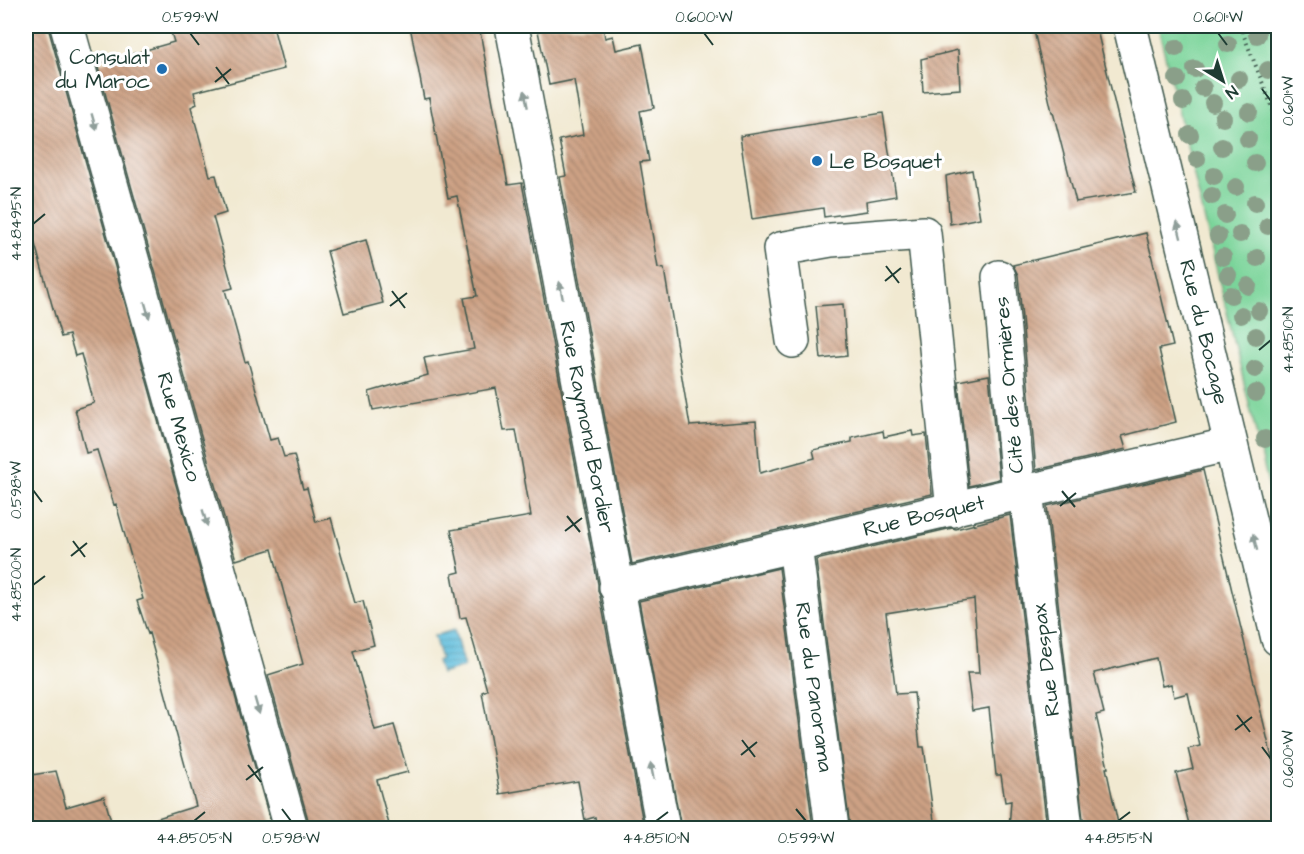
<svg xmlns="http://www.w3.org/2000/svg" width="1304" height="854" viewBox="0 0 1304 854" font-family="'Architects Daughter',sans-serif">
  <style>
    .park { fill: #7ad49a; stroke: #4c8867; stroke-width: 1.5 }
    .water { fill: url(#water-rules); stroke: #3f7e88; stroke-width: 1.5 }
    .building { fill: url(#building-back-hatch) }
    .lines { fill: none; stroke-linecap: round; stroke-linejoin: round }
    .minor-casing { stroke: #3e574c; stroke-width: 36 }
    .path { stroke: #3e574c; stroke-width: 4; stroke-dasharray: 1.5 4.5; stroke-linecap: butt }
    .minor { stroke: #fff; stroke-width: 33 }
    .tree { fill: #8a9f89 }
    .oneway { fill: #8f9e9a }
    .ticks { fill: none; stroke: #1f3d34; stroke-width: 2 }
    .poi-dot { fill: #1f6fb2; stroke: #fff; stroke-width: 2 }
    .labels { text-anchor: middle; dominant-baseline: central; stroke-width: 6; stroke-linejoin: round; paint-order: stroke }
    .poi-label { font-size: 21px; fill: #1f3d34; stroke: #fff; text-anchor: end }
    .street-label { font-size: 21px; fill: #1f3d34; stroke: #fff }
    .neatline { fill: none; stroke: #1f3d34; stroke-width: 2 }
    .ticks-label { font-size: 15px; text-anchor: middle; fill: #1f3d34 }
  </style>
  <defs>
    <pattern id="water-rules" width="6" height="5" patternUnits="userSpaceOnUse" patternTransform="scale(1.5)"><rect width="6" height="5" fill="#5fbedd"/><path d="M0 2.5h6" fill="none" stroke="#4e9cb4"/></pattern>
    <pattern id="building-back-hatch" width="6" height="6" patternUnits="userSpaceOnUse" patternTransform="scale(1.5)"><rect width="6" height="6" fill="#cda184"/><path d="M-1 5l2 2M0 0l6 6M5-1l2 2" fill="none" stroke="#a6846d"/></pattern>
  </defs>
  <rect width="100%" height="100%" fill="#fff"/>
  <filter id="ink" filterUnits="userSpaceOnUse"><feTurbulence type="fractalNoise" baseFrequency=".0167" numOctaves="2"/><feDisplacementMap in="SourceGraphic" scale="12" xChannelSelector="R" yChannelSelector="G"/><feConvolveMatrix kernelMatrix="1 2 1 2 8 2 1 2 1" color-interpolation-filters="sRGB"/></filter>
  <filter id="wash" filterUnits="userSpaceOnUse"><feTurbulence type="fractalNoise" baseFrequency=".008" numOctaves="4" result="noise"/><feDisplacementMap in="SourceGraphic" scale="24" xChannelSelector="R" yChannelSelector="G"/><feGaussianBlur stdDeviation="1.35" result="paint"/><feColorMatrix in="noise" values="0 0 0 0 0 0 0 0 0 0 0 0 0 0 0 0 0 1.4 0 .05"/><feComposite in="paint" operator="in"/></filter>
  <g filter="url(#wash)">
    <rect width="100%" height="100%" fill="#f1e9d1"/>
    <path class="park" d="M 1158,26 L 1278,26 L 1278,524 Z"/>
    <path class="water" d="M 454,630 L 464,667 L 441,674 L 437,661 L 441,659 L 434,636 Z"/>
    <g id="blocks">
      <path class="building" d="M 26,26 L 49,26 L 49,31 L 272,828 L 146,828 L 145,822 L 196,806 L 149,633 L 148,634 L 137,601 L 143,599 L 116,504 L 114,505 L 97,450 L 86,453 L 75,409 L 94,403 L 81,354 L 75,356 L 69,335 L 61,337 L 35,244 L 32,245 L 26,222 Z
        M 169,26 L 273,26 L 284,69 L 194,92 L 197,104 L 191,107 L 210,176 L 216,175 L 226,213 L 213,217 L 233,288 L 225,290 L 245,362 L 248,361 L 270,440 L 278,438 L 284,457 L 294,455 L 303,489 L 307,488 L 316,522 L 331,518 L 355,603 L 363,601 L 374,645 L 353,651 L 375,730 L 394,725 L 408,772 L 377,780 L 390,828 L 309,828 L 309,823 L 268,675 L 303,664 L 272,549 L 236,560 L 97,64 L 174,42 Z
        M 410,26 L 479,26 L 508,185 L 522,183 L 598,584 L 598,591 L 600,596 L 644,828 L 597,828 L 595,817 L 585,820 L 578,781 L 500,794 L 482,692 L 487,690 L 466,617 L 460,618 L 452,574 L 460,572 L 451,530 L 531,516 L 516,430 L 504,431 L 496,388 L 373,410 L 369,392 L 428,375 L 424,358 L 474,349 L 464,298 L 477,296 L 457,196 L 448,198 L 429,98 L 424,99 Z
        M 537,26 L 603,26 L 605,38 L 613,36 L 616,50 L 642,44 L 654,108 L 640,111 L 649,161 L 640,162 L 658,268 L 664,269 L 690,426 L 756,421 L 760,473 L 815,458 L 813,450 L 852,442 L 852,438 L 883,431 L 884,437 L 912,431 L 913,436 L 926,434 L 932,494 L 632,564 L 560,177 L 566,176 L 559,140 L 583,135 L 574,80 L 549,85 Z
        M 1033,26 L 1096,26 L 1136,192 L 1076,202 L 1053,112 L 1052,112 Z
        M 958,50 L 960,89 L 923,92 L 921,59 Z
        M 883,113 L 896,196 L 866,201 L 867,211 L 824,217 L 823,208 L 752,219 L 740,136 Z
        M 972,170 L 980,218 L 950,224 L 946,176 Z
        M 1146,233 L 1173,346 L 1159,349 L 1176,422 L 1122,436 L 1126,449 L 1036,470 L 1018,275 L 1013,265 Z
        M 366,240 L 383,303 L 344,313 L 327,251 Z
        M 843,304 L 847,356 L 821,359 L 816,306 Z
        M 989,375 L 999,479 L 969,486 L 958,381 Z
        M 1203,470 L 1278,783 L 1278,828 L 1190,828 L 1176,773 L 1193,769 L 1188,749 L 1200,746 L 1188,693 L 1174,697 L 1171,684 L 1162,686 L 1156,658 L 1094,673 L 1104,713 L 1096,715 L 1108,768 L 1106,768 L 1119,828 L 1084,828 L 1047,506 Z
        M 1010,515 L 1047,828 L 1009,828 L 1011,801 L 1005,802 L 1001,775 L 996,775 L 989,708 L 972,711 L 967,673 L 979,673 L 974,599 L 886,613 L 896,694 L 914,693 L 920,747 L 924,747 L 935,828 L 850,828 L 816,560 L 952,528 L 956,529 Z
        M 779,568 L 813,828 L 681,828 L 639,601 Z
        M 56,771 L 66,807 L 104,796 L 113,828 L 26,828 L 26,776 Z"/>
    </g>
  </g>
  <g filter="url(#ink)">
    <use href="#blocks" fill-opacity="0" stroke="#3e574c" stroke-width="1.5"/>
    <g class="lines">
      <g class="minor-casing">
        <path id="minor" d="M 67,26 L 291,828
          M 512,26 L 663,828
          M 1130,26 L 1278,639
          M 999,277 L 1019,494
          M 793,341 L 780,249 L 831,240 L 924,233 L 953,510
          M 1026,492 L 1066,828
          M 795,546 L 832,828
          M 616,587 L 1231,444"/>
      </g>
      <path class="path" d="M 1240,26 L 1278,122"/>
      <use href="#minor" class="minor"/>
    </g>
    <g class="tree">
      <circle cx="1257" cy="35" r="9"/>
      <circle cx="1228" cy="44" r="9"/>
      <circle cx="1176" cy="48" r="9"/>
      <circle cx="1195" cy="69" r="9"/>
      <circle cx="1268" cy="70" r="9"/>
      <circle cx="1177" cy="79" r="9"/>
      <circle cx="1239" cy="79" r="9"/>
      <circle cx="1203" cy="88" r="9"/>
      <circle cx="1183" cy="101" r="9"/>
      <circle cx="1213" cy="103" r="9"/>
      <circle cx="1249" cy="112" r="9"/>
      <circle cx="1223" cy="118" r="9"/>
      <circle cx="1190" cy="135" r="9"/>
      <circle cx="1248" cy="139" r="9"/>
      <circle cx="1222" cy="147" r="9"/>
      <circle cx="1197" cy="159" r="9"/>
      <circle cx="1255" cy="163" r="9"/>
      <circle cx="1214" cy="176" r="9"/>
      <circle cx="1236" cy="187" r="9"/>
      <circle cx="1212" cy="196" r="9"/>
      <circle cx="1255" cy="203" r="9"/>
      <circle cx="1225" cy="215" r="9"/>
      <circle cx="1268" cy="226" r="9"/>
      <circle cx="1240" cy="234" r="9"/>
      <circle cx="1218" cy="236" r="9"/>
      <circle cx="1223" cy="257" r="9"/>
      <circle cx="1257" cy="258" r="9"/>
      <circle cx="1228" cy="275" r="9"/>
      <circle cx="1248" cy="286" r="9"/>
      <circle cx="1231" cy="295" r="9"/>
      <circle cx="1259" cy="311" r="9"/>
      <circle cx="1241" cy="315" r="9"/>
      <circle cx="1256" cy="336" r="9"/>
      <circle cx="1255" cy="369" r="9"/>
      <circle cx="1256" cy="393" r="9"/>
      <circle cx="1265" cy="439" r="9"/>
    </g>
    <defs><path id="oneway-solid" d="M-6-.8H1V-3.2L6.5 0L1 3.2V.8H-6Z" transform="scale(1.5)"/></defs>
    <g class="oneway">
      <use href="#oneway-solid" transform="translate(526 99) rotate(-101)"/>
      <use href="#oneway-solid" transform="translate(94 122) rotate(74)"/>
      <use href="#oneway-solid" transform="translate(1179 230) rotate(-104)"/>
      <use href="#oneway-solid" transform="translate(561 290) rotate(-101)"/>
      <use href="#oneway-solid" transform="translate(147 310) rotate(74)"/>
      <use href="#oneway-solid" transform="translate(205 518) rotate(74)"/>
      <use href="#oneway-solid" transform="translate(1255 542) rotate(-104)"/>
      <use href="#oneway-solid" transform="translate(257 706) rotate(74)"/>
      <use href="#oneway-solid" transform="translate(652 771) rotate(-101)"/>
    </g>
  </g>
  <path class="ticks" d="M 190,33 L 199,45M 704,33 L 713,45M 1218,33 L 1227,45M 216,67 L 229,84M 215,82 L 231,69M 1262,89 L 1271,101M 33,224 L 45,214M 886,266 L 899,283M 885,281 L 901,268M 392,291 L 405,308M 390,306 L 407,293M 1259,350 L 1271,340M 33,490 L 42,502M 1062,491 L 1075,507M 1060,506 L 1076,493M 567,516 L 580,532M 565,531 L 582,518M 73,541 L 85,557M 71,556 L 87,543M 33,585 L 45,576M 1237,715 L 1250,732M 1235,730 L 1252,717M 742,740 L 755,757M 1262,747 L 1271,759M 741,755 L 757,742M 248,765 L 261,782M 246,780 L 263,767M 282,809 L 291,821M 796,809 L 806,821M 194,821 L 205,812M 656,821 L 668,812M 1118,821 L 1130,812"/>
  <g class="poi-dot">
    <circle cx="162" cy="69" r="6"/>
    <circle cx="817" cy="161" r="6"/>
  </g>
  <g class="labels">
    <g class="poi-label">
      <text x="150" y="57">Consulat<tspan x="150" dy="24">du Maroc</tspan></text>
      <text x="829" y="161" text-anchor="start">Le Bosquet</text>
    </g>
    <g class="street-label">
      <text transform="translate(1204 332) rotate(76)">Rue du Bocage</text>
      <text transform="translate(1009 385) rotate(-95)">Cité des Ormières</text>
      <text transform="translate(179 427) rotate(74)">Rue Mexico</text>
      <text transform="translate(587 427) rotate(79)">Rue Raymond Bordier</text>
      <text transform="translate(924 516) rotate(-13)">Rue Bosquet</text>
      <text transform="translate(1046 660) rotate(-97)">Rue Despax</text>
      <text transform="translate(814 687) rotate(82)">Rue du Panorama</text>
    </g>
  </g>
  <rect width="1304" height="854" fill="none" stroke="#fff" stroke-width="66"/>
  <g transform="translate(1223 81) rotate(142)" stroke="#ffffff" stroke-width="4.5" paint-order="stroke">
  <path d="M0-4.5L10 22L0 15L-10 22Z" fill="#1f3d34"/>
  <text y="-9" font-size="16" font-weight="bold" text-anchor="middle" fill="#1f3d34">N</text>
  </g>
  <rect x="33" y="33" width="1238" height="788" class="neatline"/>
  <g class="ticks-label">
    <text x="190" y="22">0.599°W</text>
    <text x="704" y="22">0.600°W</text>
    <text x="1218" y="22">0.601°W</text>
    <text transform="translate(1288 101) rotate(-90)" y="5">0.601°W</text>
    <text transform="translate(16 224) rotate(-90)" y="5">44.8495°N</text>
    <text transform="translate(1288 340) rotate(-90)" y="5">44.8510°N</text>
    <text transform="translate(16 490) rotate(-90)" y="5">0.598°W</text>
    <text transform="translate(16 585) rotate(-90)" y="5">44.8500°N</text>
    <text transform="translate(1288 759) rotate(-90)" y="5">0.600°W</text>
    <text x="194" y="843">44.8505°N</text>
    <text x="291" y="843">0.598°W</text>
    <text x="656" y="843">44.8510°N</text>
    <text x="806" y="843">0.599°W</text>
    <text x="1118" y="843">44.8515°N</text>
  </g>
</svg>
